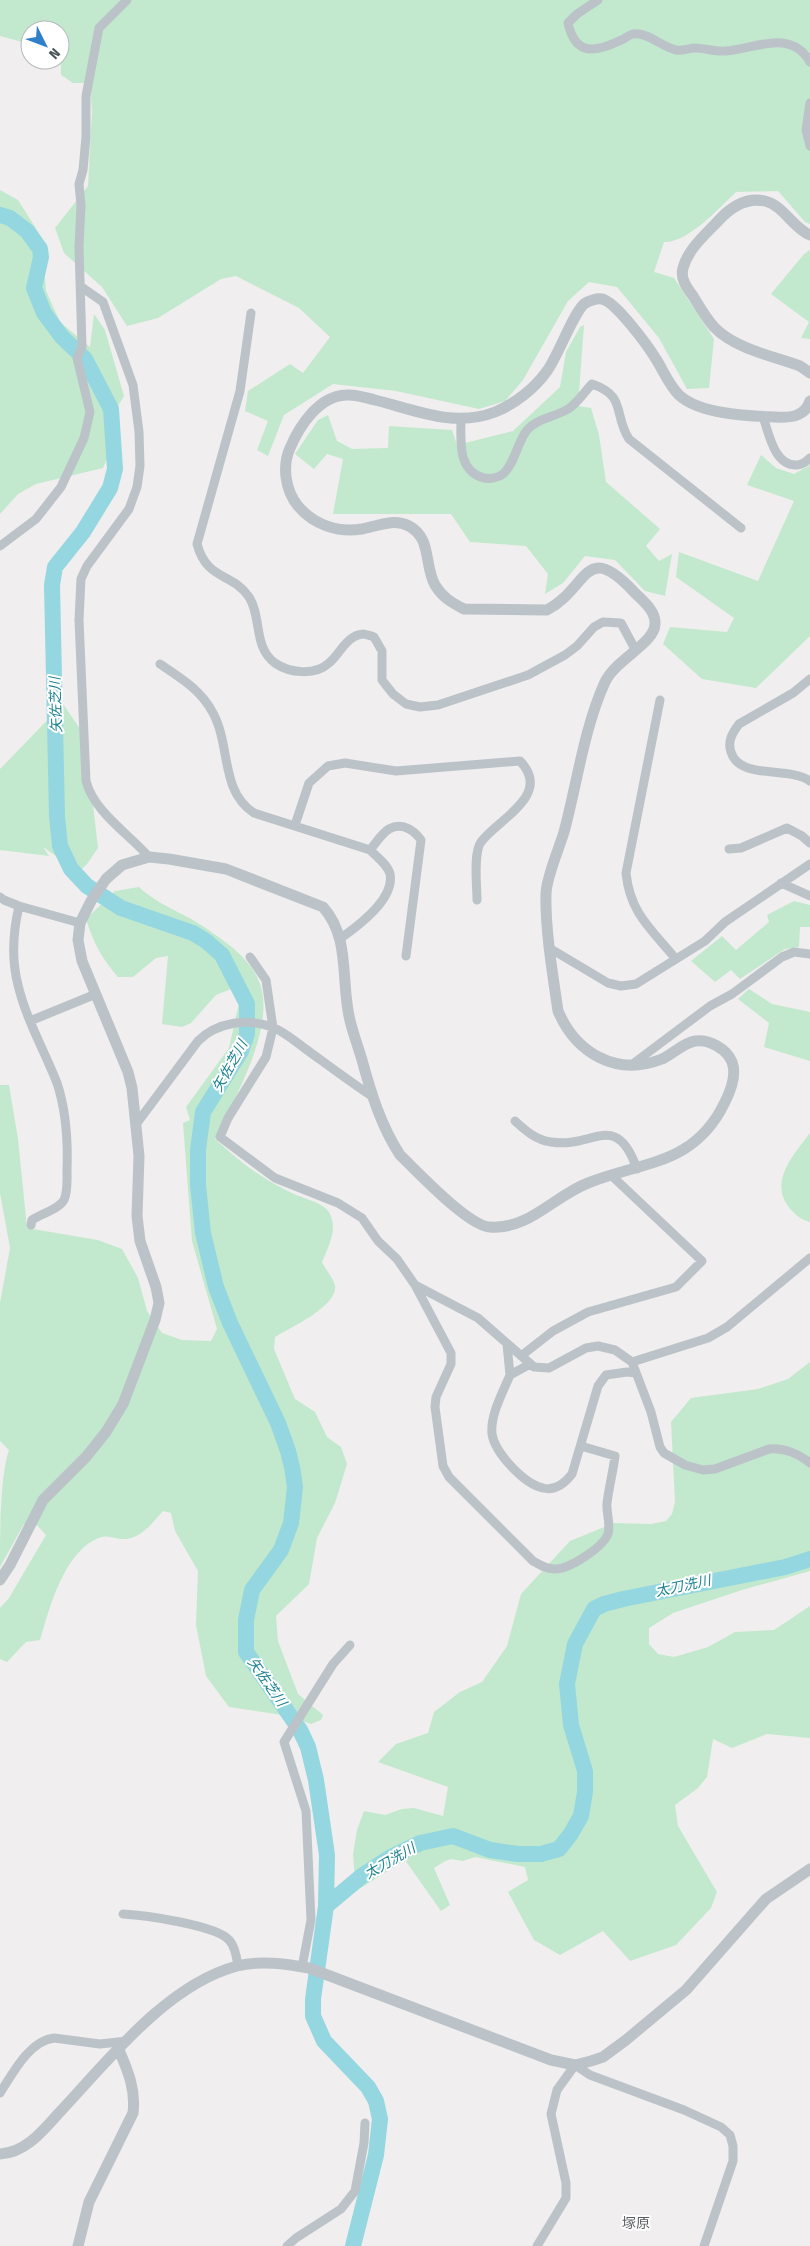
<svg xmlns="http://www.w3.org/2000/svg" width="810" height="2246" viewBox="0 0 810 2246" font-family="'Fira Sans Condensed','Noto Sans JP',sans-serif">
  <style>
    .green { fill: #c2e9cd }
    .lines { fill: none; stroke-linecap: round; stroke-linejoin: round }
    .river { stroke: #94d7e0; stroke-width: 16 }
    .minor { stroke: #bbc3c9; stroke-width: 9 }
    .tertiary { stroke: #bbc3c9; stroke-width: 11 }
    .labels { text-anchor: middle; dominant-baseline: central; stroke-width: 4; stroke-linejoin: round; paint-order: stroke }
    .water-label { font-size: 14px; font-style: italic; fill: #1d828f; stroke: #fff }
    .neighbourhood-label { font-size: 14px; fill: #5b5f62; stroke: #fff }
  </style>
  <rect width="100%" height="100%" fill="#f0eeee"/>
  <path class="green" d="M 0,0 L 810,0 L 810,224 L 805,222 L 778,191 L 736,192 C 719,208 688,243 664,242 L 654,272 L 674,278 L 714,339 L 709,388 L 687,389 L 659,338 L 617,287 L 589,282 L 568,301 L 523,380 L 505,401 L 479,409 L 396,391 L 333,384 L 284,415 L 268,456 L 257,450 L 268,421 L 245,411 L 248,391 L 290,364 L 303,373 L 330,337 L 299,308 L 236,276 L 221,279 L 158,318 L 127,326 L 102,287 L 64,253 L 55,228 L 88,186 L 92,112 L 90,83 L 73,83 L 61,75 L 60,30 L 30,30 L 30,44 L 0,36 Z
    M 0,190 L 18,200 L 42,238 L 46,291 L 60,322 L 90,347 L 94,314 L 105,330 L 124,396 L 109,421 L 109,454 L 103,468 L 36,484 L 18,494 L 0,514 Z
    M 810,250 L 810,339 L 801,338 L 809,322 L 771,294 L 804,254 Z
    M 584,325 L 578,406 L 591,408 L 599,435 L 606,482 L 660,529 L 646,546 L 659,561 L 672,554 L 665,596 L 645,591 L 615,560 L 585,556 L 563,583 L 545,594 L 548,574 L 526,546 L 470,542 L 451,514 L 333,514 L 343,459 L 327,454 L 314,469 L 295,454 L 318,420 L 328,415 L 337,441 L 352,449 L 388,448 L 389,426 L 452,430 L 457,445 L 513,431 L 560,387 L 566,352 L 580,327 Z
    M 761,455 L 776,468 L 794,474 L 810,465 L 810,636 L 756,688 L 702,679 L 663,644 L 670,627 L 727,632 L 734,618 L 676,577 L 679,552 L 758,581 L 794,501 L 747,485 Z
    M 63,704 L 85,736 L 98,848 L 87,864 L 79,872 L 43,847 L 49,856 L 0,850 L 0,769 Z
    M 139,887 C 159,906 185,913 207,929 C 226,942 248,957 258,979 C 279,1023 234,1099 215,1139 C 240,1162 263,1180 294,1194 C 305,1199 325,1203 330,1214 C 338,1230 328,1247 322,1262 C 325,1269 334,1279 335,1286 C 338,1306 290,1328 275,1337 L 274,1349 L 295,1399 L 315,1412 L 327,1437 L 341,1447 L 347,1464 L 335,1503 L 317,1538 L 309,1584 L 276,1616 L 278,1641 L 298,1694 L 323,1715 L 321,1720 L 311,1724 L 289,1716 L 229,1707 L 206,1676 L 196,1625 L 198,1571 L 175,1531 L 171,1513 L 163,1511 C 153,1522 140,1540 123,1539 C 117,1539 107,1535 101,1537 C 64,1550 50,1607 40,1640 L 26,1642 L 7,1662 L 0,1659 L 0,1608 L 9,1598 L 46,1535 L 37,1525 L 24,1524 L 0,1567 C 0,1536 0,1476 9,1450 L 0,1441 L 0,1303 L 10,1248 L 0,1193 L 0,1085 L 9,1085 L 18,1139 L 27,1228 L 98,1240 L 122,1249 L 138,1278 L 147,1311 L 162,1333 L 182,1340 L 211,1341 L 217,1329 L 192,1241 L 183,1123 L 190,1120 L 186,1107 L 229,1048 L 239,1003 L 231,989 L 216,995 L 191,1023 L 182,1027 L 162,1024 L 168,956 L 156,958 L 133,977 L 118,977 C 102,959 93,942 86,919 L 115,891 Z
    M 794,901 L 810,905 L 810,927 L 800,927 L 799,947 L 785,949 L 740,979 L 731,970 L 715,982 L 691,961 L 722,936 L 736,950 L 769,922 L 767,915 Z
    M 749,989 L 772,1004 L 810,1012 L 810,1061 L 764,1047 L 769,1023 L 738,999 Z
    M 810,1133 L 810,1222 C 801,1220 794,1214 788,1206 C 769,1181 795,1153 810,1133 Z
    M 810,1362 L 810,1571 L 742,1590 L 673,1613 L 649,1628 L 649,1644 L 658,1654 L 674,1657 L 708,1647 L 735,1632 L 774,1630 L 810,1606 L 810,1738 L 767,1734 L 732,1748 L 713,1739 L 707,1777 L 698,1788 L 675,1805 L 678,1826 L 717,1892 L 711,1908 L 676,1945 L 630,1961 L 603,1931 L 560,1955 L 534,1940 L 508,1892 L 528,1880 L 525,1867 L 475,1857 L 463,1861 L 451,1859 L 445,1861 L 434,1868 L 450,1905 L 441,1911 L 405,1860 L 356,1891 L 353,1854 L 357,1830 L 364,1811 L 385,1815 L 402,1809 L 414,1808 L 443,1816 L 448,1787 L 378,1762 L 396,1744 L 428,1733 L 434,1712 L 460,1692 L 482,1682 L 507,1646 L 521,1594 L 570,1541 L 614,1523 L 651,1524 L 666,1521 L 672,1514 L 675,1502 L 671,1422 L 691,1398 L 758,1389 L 788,1379 Z"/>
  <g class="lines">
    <path class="river" d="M 0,215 L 10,218 L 27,231 L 40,249 L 41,257 L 34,288 L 44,313 L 62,337 L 85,359 L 111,409 L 115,469 L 110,488 L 83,532 L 55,567 L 52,585 L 57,816 L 60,846 L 71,869 L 87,886 L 121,908 L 193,933 L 206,941 L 222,955 L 247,1004 L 247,1034 L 241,1051 L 203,1112 L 198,1150 L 198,1185 L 203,1233 L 216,1287 L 230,1323 L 278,1423 L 288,1451 L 292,1467 L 295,1487 L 291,1523 L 281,1550 L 252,1590 L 246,1620 L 246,1652 L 300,1730 L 308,1747 L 316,1780 L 327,1855 L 326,1906 L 313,1999 L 313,2016 L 324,2041 L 368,2087 L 376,2101 L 380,2119 L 376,2155 L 353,2246
      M 326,1906 L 363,1875 L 391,1857 L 420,1843 L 453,1836 L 490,1850 L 518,1854 L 541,1854 L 559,1849 L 570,1835 L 581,1816 L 585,1792 L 585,1771 L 571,1725 L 567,1684 L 575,1644 L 594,1609 L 604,1604 L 623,1599 L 785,1567 L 810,1559"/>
    <path class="minor" d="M 598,0 L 577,14 L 568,23 C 575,55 594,53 619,41 C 624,39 629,35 633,34 C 648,32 662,47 676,50 C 683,51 689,48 695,48 C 705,48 715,52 726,51 C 754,49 791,28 810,62
      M 810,103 L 806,130 L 810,146
      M 80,286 L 103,302 L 133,385 L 139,432 L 140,466 L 137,487 L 129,509 L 87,566 L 81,579 L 79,620 L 86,781 C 94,812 129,834 149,857
      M 251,313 L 240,391 L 197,544 C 207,581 232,572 249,597 C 262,617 253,647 275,663 C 289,673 315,676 329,663 C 339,655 347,635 363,634 C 366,634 371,636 374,637 L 382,651 L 382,680 L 393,694 L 406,704 L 420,707 L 438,705 L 528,675 L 565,655 L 577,646 L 594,627 L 603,622 L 621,623 L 635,649
      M 763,417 C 769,433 774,466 797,465 C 802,465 806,462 810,458
      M 461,419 C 461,441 457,471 484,478 C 490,479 498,478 503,474 C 515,463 517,443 527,430 C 538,418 555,417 568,409 C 577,404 585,391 592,384 C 627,396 613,414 629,439 L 741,528
      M 0,546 L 36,519 L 61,487 L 84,438 L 90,412 L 77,358 L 82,347 L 79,247 L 81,205 L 79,184 L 83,170 L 86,137 L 86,96 L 99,28 L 127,0
      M 160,664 C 181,678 201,690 213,713 C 231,746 220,791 254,813 L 370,850 C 377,857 388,865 390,874 C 395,899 358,926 341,938
      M 810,679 L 793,693 L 739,724 C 733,732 727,741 731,752 C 739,780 789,766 810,781
      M 660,700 L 626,873 C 630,913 651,929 675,958
      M 295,825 L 309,783 L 328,766 L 345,763 L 396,771 L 520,761 C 553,795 498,819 481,842 C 473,853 477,886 477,900
      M 729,849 L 741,848 L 787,828 L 802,836 L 810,843
      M 370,850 C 375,844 382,833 389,829 C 402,822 414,830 421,840 L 406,956
      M 781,883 L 810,896
      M 0,897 L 4,900 L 19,906 L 80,923
      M 19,906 C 13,932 11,958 18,985 C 26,1019 44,1050 57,1083 C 66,1110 68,1142 67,1170 C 67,1179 68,1191 64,1200 C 58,1210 42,1213 32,1220 L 31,1225
      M 551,949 L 608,983 L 621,986 L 636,984 L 705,941 L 725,922 L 810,864
      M 250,957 L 266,980 L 273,1028 L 266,1057 L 228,1118 L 220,1137 L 275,1178 L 338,1203 L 362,1218 L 378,1241 L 397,1259 L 415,1285 L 451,1353 L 451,1364 L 436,1397 L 435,1407 L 443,1466 L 449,1477 L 533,1561 C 540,1565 546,1569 554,1569 C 569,1570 603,1547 608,1534 C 611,1524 606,1513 607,1503 C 609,1487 613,1472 615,1456 L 581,1446
      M 30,1021 L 96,994
      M 634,1063 L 710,1006 L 732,994 L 782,957 L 794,952 L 810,954
      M 515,1121 C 526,1131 536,1140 551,1142 C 593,1149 616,1109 637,1169
      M 137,1123 L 198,1041 C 217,1022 247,1018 272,1027 C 285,1032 296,1042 307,1050 C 329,1066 350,1082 373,1097
      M 415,1285 L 478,1318 L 534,1367 L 549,1368 L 586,1348 L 598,1346 L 615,1350 L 632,1362 L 651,1412 L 660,1447 L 664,1453 L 685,1465 L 703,1470 L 715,1469 L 769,1449 C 783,1447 799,1454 810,1463
      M 507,1344 L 510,1375
      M 521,1356 L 553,1331 L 588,1312 L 676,1287 L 702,1261 L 612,1176
      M 632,1362 L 708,1338 L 727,1327 L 810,1258
      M 530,1364 L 510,1375 C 503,1392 490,1415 492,1434 C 495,1453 524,1484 543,1488 C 555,1491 565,1483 572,1474 L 598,1386 L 606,1375 L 627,1372 L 636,1373
      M 123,1914 C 143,1915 216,1925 229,1940 C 234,1945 237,1959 238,1966
      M 302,1967 L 311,1920 L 306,1811 L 284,1742 L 333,1664 L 350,1645
      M 0,2093 C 13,2073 29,2041 54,2038 L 100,2044 L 127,2041
      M 287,2246 L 296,2238 L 341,2209 L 355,2191 L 364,2143 L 365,2123
      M 537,2246 L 566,2198 L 566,2183 L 551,2114 L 557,2090 L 575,2065 L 590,2075 L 684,2110 L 721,2127 L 730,2135 L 733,2146 L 733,2161 L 704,2246"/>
    <path class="tertiary" d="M 810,235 C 793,228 783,205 765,201 C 746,197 731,207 719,220 C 705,235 688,249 683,268 C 680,279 687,288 693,296 C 699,306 706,318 714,327 C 735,349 773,356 800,366 L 810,373
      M 0,1580 L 10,1565 L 43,1500 L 86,1457 L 106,1432 L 123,1404 L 155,1320 L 159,1303 L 156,1287 L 140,1241 L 137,1216 L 139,1156 L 132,1088 L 128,1072 L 82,961 L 78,940 L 80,923 L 91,901 L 106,879 L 122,865 L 149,857 L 169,859 L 226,869 L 323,907 C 350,937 341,979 349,1016 C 352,1031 358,1046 362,1060 C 371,1093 381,1126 400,1155 C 418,1172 468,1226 490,1227 C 529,1230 554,1196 588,1183 C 644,1161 695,1165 725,1102 C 731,1090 737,1075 732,1062 C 727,1049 709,1039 695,1041 C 683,1043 673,1054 662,1059 C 616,1077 576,1053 558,1011 C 553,976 545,929 546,894 C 546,878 559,849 564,832 C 577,784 584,728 605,682 C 616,659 655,643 655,624 C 656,611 643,601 635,593 C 584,538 589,588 547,610 L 464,609 C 452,603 442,597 435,585 C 424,566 432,538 409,526 C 394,518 377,526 362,529 C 338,533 314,525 298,506 C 285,490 282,466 290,448 C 300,425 319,396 346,395 C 356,394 366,398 375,400 C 415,410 454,428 495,412 C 515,404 535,388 547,371 C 558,356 573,314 584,304 C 588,301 597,298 602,299 C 616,302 648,346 656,359 C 663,370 669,385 679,395 C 699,414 748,416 775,417 C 790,418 805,417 810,401
      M 0,2154 C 25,2153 43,2131 58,2114 C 107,2062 166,1985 237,1966 C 261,1960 286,1964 309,1968 L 551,2060 L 575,2065 L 591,2061 L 603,2057 L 626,2040 L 686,1990 L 766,1899 L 810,1869
      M 78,2246 L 89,2202 L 133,2113 C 136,2090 128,2071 119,2050"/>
  </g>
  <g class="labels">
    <g class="water-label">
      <text transform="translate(56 705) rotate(-92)">矢佐芝川</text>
      <text transform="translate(230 1066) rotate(-61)">矢佐芝川</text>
      <text transform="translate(683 1586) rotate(-12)">太刀洗川</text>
      <text transform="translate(267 1682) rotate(55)">矢佐芝川</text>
      <text transform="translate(390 1861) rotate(-30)">太刀洗川</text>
    </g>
    <g class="neighbourhood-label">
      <text x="636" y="2223">塚原</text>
    </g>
  </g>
  <g transform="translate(45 45) rotate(132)"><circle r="24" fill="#ffffff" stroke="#b6babd"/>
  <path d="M0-4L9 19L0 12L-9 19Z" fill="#3080c9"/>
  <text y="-8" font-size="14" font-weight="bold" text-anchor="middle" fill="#485359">N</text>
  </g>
</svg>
